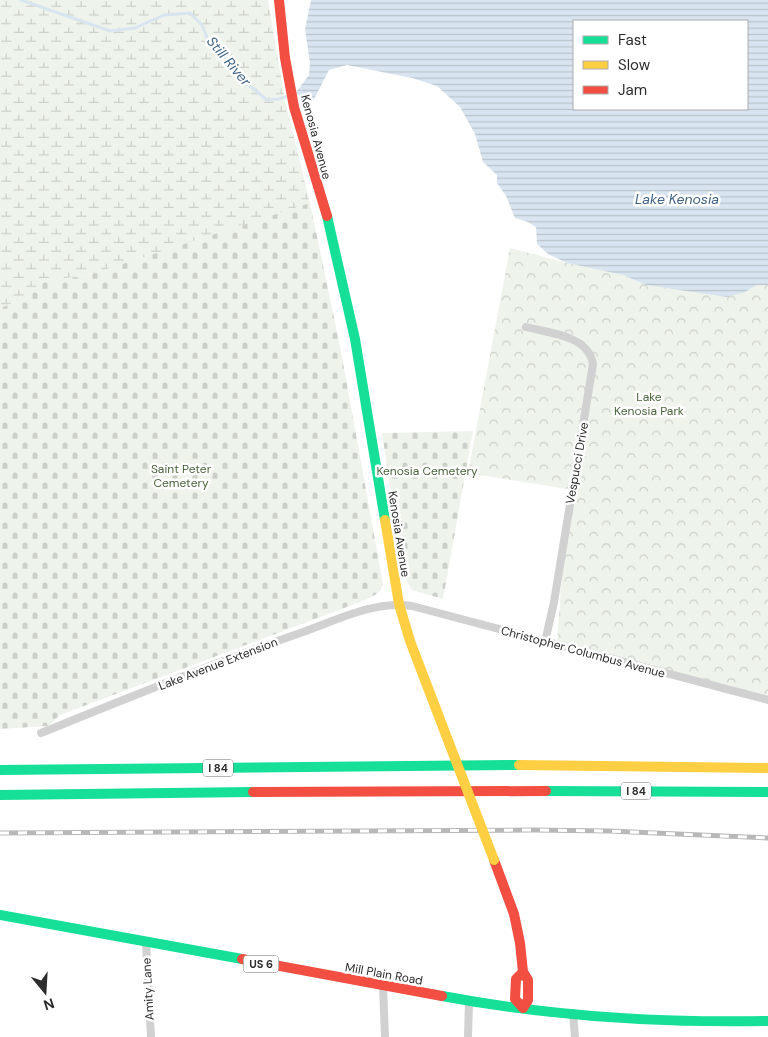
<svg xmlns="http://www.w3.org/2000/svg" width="768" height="1037" viewBox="0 0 768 1037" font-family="'DM Sans',sans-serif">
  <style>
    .wetland { fill: url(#wetland-marsh) }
    .cemetery { fill: url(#cemetery-stones) }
    .park { fill: url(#park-crowns) }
    .water { fill: url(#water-rules); fill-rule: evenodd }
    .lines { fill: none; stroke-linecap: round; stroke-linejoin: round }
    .stream { stroke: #d8e4ef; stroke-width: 3 }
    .street { stroke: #d1d1d1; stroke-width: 8 }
    .fast { stroke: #16e098; stroke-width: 10 }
    .slow { stroke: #ffcf43; stroke-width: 10 }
    .jam { stroke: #f24e42; stroke-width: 10 }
    .rail-casing { stroke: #b8b8b8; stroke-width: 5 }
    .rail { stroke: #fff; stroke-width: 3; stroke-dasharray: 9; stroke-linecap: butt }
    .slow-bridge { stroke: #ffcf43; stroke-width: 10 }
    .labels { text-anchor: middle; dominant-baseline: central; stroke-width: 5; stroke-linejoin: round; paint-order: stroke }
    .shield { fill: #fff; stroke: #6b6b6b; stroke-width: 1 }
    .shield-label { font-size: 11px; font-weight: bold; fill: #2c2c2c }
    .street-label { font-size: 12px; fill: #2c2c2c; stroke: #fff }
    .park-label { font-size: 12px; fill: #4b643d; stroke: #fff }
    .water-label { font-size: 14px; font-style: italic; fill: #406487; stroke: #fff }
  </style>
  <defs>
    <pattern id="wetland-marsh" width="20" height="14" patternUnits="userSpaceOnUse" patternTransform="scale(1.25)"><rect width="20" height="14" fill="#eef3eb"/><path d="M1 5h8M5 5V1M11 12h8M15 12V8" fill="none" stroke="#ccd0ca"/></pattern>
    <pattern id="cemetery-stones" width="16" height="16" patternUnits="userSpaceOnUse" patternTransform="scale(1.25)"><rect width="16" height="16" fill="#eef3eb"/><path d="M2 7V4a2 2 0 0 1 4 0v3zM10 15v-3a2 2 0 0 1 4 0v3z" fill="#ccd0ca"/></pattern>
    <pattern id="park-crowns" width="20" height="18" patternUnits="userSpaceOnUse" patternTransform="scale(1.25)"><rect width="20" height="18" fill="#eef3eb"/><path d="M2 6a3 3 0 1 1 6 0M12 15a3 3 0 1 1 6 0" fill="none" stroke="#ccd0ca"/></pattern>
    <pattern id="water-rules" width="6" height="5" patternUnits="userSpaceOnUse" patternTransform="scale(1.25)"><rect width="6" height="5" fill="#d8e4ef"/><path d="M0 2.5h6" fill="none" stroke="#bac4cd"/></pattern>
  </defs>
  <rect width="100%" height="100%" fill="#fff"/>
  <path class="wetland" d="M 0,0 L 268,0 L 285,101 L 310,203 L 86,276 L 45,280 L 25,299 L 0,308 Z"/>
  <path class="cemetery" d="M 310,203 L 340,346 L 383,584 C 381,592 375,595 368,599 L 60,715 L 48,726 L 0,729 L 0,308 L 25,299 L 45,280 L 86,276 Z
    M 473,431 L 443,599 L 412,590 L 404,577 L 382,433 Z"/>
  <path class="park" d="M 510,248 L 567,263 L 623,275 L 646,285 L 745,292 L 757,285 L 768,285 L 768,703 L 728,694 L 557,644 L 568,489 L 468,473 Z"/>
  <path class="water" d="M 311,0 L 768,0 L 768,285 L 757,285 L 745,292 L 727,297 L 646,285 L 623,275 L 567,263 L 548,254 L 537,244 L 536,227 L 528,222 L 515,218 L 506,196 L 497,183 L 497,175 L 483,162 L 475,134 L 460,107 L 437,86 L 412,78 L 347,65 L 329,70 L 313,101 L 304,104 L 297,91 L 309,75 L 310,63 L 305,29 ZM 574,21 L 747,21 L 747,109 L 574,109 Z"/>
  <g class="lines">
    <path class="stream" d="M 21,0 L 110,31 L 135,28 L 164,15 L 190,13 L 202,25 L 209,42 L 232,64 L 245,82 L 267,100 L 279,99 L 301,92"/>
    <path class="street" d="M 526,327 C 549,333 588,335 593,364 L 554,602 L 545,642
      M 41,733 C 128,698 214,663 303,632 C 337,620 376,600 412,606 L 768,700
      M 146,942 L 151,1037
      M 383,986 L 385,1037
      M 573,1013 L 575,1037
      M 468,1037 L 469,1001"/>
    <path class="fast" d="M 327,216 L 355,339 L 385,520
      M 0,770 L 519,765
      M 546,791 L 768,792
      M 0,795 L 253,792
      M 0,915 L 242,959
      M 442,996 C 549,1016 659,1023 768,1021"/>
    <path class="slow" d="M 385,520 L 399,604 L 410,641 L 449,743
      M 519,765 L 768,768"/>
    <path class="jam" d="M 279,0 L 285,58 L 294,107 L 327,216
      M 253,792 L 546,791
      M 494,860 L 514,914 L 520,943 L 523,972 L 528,980 L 528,1000 L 523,1008 L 515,999 L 516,979 L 523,972
      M 242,959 L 442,996"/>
    <g class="rail-casing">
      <path id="rail" d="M 0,833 L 534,830 L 609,831 L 768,838"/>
    </g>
    <use href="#rail" class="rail"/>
    <path class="slow-bridge" d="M 449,743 L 494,860"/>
  </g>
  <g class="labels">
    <g class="shield">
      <rect x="203" y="759.5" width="30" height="17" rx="4"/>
      <rect x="621" y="782.5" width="30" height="17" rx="4"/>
      <rect x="243.5" y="955.5" width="35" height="17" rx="4"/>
    </g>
    <g class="shield-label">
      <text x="218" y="768">I 84</text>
      <text x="636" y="791">I 84</text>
      <text x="261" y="964">US 6</text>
    </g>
    <g class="street-label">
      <text transform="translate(316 137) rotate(75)">Kenosia Avenue</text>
      <text transform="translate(577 463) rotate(-80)">Vespucci Drive</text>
      <text transform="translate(399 534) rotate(81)">Kenosia Avenue</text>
      <text transform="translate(583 652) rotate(15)">Christopher Columbus Avenue</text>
      <text transform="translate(218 664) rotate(-21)">Lake Avenue Extension</text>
      <text transform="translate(384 974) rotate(10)">Mill Plain Road</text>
      <text transform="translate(148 989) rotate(-93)">Amity Lane</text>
    </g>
    <g class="park-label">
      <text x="649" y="397">Lake<tspan x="649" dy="14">Kenosia Park</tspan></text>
      <text x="181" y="469">Saint Peter<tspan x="181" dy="14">Cemetery</tspan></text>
      <text x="427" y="471">Kenosia Cemetery</text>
    </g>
    <g class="water-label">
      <text transform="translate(229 61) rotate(50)">Still River</text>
      <text x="677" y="199">Lake Kenosia</text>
    </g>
  </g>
  <rect x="573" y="20" width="175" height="90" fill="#ffffff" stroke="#ababab"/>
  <rect x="583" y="36" width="25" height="8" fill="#16e098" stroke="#ababab"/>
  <text x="618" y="45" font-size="15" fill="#2c2c2c">Fast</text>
  <rect x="583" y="61" width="25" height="8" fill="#ffcf43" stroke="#ababab"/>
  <text x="618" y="70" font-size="15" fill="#2c2c2c">Slow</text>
  <rect x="583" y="86" width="25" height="8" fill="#f24e42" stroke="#ababab"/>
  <text x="618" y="95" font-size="15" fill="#2c2c2c">Jam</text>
  <g transform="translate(45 992) rotate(162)" stroke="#ffffff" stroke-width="4" paint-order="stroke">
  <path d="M0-4L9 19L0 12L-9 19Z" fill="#2c2c2c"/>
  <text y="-8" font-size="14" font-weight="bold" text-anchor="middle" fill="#2c2c2c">N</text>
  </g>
</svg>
